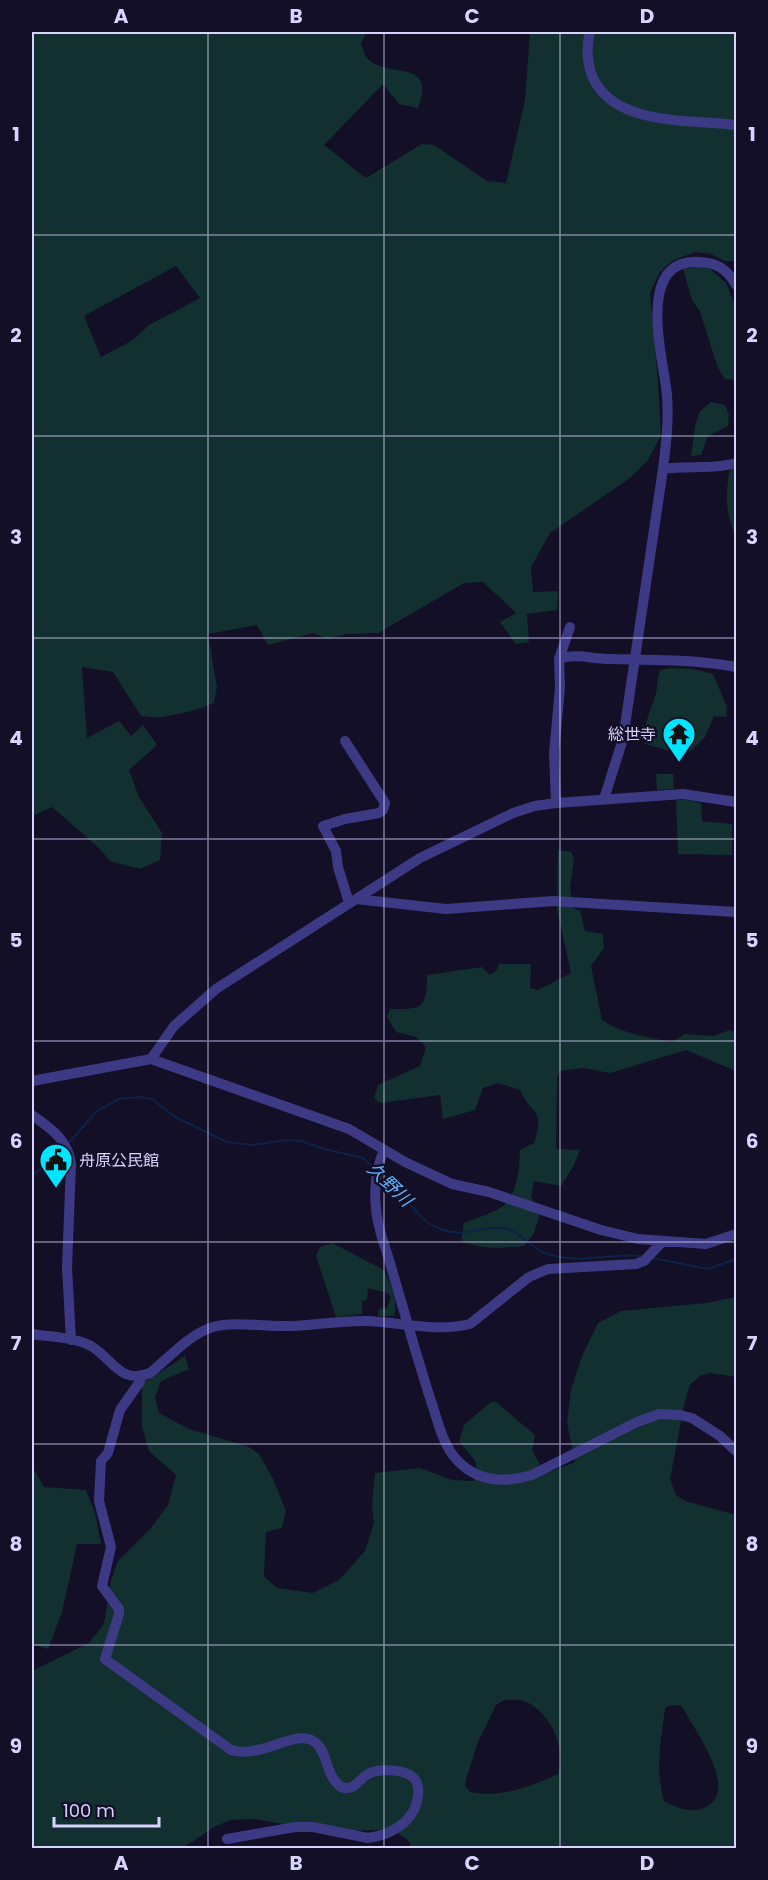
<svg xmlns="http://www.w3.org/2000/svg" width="768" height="1880" viewBox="0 0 768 1880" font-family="Poppins,'Noto Sans JP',sans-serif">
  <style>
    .green { fill: #12302f; fill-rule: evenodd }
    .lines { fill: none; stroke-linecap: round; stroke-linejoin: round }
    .stream { stroke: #0c2248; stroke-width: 2 }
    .minor { stroke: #3d3a85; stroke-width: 10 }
    .grid { fill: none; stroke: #d9d4ff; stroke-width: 1.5; stroke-opacity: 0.55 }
    .labels { text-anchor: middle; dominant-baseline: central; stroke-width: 5; stroke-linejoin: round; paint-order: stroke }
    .poi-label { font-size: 16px; fill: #d9d4ff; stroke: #130f26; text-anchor: end }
    .water-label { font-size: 18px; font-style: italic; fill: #62b6ff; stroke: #130f26 }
    .neatline { fill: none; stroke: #d9d4ff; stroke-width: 2 }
    .grid-label { font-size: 20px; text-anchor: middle; font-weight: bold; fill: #d9d4ff }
  </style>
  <rect width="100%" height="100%" fill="#130f26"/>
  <path class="green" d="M 32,32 L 367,32 L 361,43 C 363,48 364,56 369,60 C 392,79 436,58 418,108 L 399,104 L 383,84 L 324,145 L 366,178 L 422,144 L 434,145 L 487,181 L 506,183 L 525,100 L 530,32 L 736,32 L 736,261 L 725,261 L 711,254 L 695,252 L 672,261 L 660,272 L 650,293 L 658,382 L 661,436 L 648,460 L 630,478 L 550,533 L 531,567 L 533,592 L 558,591 L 557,610 L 527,614 L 529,642 L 516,644 L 500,622 L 516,613 L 483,582 L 464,583 L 378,633 L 347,634 L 327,639 L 313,633 L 268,645 L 257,625 L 208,634 L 217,687 L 214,702 C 208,708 172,716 161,717 C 155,718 148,716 141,716 L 113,672 L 82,667 L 87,738 L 119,721 L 131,736 L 143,725 L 157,745 L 129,770 L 139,797 L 162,833 L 160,860 L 140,869 L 110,861 L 99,848 L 52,807 L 32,816 ZM 176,266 L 200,298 L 149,325 L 133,340 L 101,357 L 84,316 Z
    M 706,265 L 726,283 L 736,307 L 736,380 L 725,379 L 718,368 L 700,312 L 692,300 L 683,269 Z
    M 711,402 L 725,405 L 729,415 L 728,426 L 708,436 L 701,455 L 691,456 L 695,426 L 700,411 Z
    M 736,465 L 736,536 C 724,513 726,491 730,466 Z
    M 672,668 L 694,669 L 713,674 L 727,707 L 726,717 L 714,716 L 705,737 L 691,751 L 666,750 L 645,744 C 642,725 651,711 656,693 C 658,685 657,678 660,670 Z
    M 656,774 L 673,774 L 674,789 L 657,790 Z
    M 676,800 L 688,800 L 701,803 L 702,821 L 732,824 L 732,855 L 678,854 Z
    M 558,850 L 571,852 L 574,859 L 570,887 L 573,908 L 580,911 L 585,931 L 603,934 L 604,948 L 591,966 L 602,1020 C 623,1034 647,1037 672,1042 L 685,1034 L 714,1036 L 730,1030 L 736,1033 L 736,1071 L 686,1050 L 610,1073 L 583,1068 L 560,1071 L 557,1077 L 556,1149 L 580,1150 L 574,1165 L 561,1186 L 534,1181 L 531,1197 L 540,1214 L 534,1233 L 524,1246 C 502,1248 482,1250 461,1241 L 464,1223 C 475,1218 489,1215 500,1208 C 518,1197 519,1169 520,1150 L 534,1143 C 545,1107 533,1118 520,1090 L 498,1083 L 483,1088 L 475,1110 L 443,1119 L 440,1095 L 380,1103 L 374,1098 L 378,1085 L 420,1066 L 426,1047 L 416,1037 L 396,1032 L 387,1017 L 390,1009 C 421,1009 427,1010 427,975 L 482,967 L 490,975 L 497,970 L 499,964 L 531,964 L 530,988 L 538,990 L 571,973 L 557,909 Z
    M 332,1243 L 384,1270 C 390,1284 399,1301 394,1316 L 378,1316 L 379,1309 L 387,1308 L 391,1297 L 387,1293 L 368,1288 L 367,1300 L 362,1301 L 362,1314 L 336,1317 L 316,1256 L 320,1247 Z
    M 736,1297 L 736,1377 L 711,1373 L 701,1375 L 690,1385 L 685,1401 L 670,1479 L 676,1495 L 685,1501 L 736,1515 L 736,1848 L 409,1848 L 410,1843 L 406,1838 L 395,1832 L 377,1830 L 348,1831 L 312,1829 L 254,1819 L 230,1820 L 214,1827 L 183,1848 L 32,1848 L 32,1671 L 89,1643 L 104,1624 L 111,1580 L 118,1561 L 151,1528 L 168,1505 L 176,1475 L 149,1451 L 142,1426 L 142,1384 L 185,1356 L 189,1369 L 161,1381 L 155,1397 L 159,1413 L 189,1429 L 249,1447 L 259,1454 L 273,1479 L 286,1511 L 282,1528 L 266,1532 L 264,1576 L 277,1588 L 313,1593 L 339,1580 L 365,1551 L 374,1523 L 372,1505 L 375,1473 L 420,1468 L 452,1480 L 474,1481 L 476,1462 L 459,1441 L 464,1425 L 491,1402 L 496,1402 L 535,1435 L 532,1450 L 545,1474 L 575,1462 L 567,1423 L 571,1390 L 582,1356 L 598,1323 L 621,1311 L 706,1303 ZM 504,1700 C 511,1700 518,1699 524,1701 C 550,1711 567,1748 558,1774 C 530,1787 501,1798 470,1792 L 465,1786 L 467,1776 L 478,1742 L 496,1705 ZM 675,1705 L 681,1706 L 684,1710 C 696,1732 741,1793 704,1808 C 691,1814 674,1807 664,1801 C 655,1770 661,1740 665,1709 L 668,1706 Z
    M 32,1466 L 44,1487 L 86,1490 L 95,1513 L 101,1544 L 77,1544 L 62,1612 L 48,1649 L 32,1644 Z"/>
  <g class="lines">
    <path class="stream" d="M 67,1145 L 97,1111 L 119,1099 L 139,1097 L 152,1099 L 175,1117 L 227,1142 L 253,1145 L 287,1140 L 301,1141 L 324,1149 L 363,1158 L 375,1169
      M 382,1174 C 402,1189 414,1218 438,1228 C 462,1239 480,1226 502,1228 C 519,1229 529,1247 545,1253 C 576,1265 610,1253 641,1256
      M 32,1176 L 64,1149
      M 653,1258 L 708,1269 L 736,1259"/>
    <path class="minor" d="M 590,32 C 586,46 587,59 591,73 C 610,127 691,119 736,125
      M 663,469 C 688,465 712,470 736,463
      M 559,659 C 575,653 593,659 610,659 C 653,660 694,659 736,667
      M 345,741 L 385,803 L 383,810 L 379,813 L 345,819 L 323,826 L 336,851 L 338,867 L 349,903
      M 604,799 L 623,739 L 663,469 C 666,445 669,420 667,395 C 663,355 632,250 708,263 C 721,265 730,274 736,285
      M 556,803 L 554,753 L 560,688 L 559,659 L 570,627
      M 356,899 L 446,909 L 553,901 L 736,912
      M 151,1059 L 174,1026 L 216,989 L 420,858 L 513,813 L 535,806 L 556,803 L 683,794 L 736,802
      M 32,1081 L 151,1059 L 349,1129 L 405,1162 L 452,1184 L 489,1192 L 601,1230 L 638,1239 L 706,1244 L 736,1234
      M 32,1115 C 50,1128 68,1139 71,1164 L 67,1267 L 71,1340
      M 384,1150 C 376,1168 374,1189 376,1208 C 377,1229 387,1250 392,1270 C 405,1314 417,1358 431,1401 C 438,1421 442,1444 457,1460 C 478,1483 505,1483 532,1475 L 637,1422 L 659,1414 L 680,1415 L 692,1418 L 720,1436 L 736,1451
      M 32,1334 C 50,1337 74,1337 91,1346 C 113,1359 120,1385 150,1373 C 169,1358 189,1334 213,1327 C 235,1321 267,1327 291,1326 C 317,1325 343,1320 369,1321 C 402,1323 438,1332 470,1324 L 529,1277 L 548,1269 L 636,1264 L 644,1261 L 662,1242
      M 142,1376 L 139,1383 L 120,1410 L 108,1453 L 101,1461 L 99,1501 L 111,1547 L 102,1586 L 119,1609 L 119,1614 L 105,1659 L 231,1750 C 261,1760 298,1726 316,1743 C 328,1753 325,1775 341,1787 C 354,1792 358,1780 368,1774 C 379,1768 405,1769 414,1778 C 418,1783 419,1789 418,1796 C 415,1821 392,1835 368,1838 L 313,1827 L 295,1827 L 227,1839"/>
  </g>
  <path class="grid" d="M 208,32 L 208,1848M 384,32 L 384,1848M 560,32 L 560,1848M 32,235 L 736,235M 32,436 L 736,436M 32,638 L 736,638M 32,839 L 736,839M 32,1041 L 736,1041M 32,1242 L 736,1242M 32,1444 L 736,1444M 32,1645 L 736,1645"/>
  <defs>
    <g id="temple-pin" transform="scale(1.725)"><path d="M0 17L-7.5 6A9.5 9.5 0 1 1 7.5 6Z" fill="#00e5ff" stroke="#130f26"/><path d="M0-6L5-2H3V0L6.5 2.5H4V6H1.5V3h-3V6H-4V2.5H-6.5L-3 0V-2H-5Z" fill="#111"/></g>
    <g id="civic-pin" transform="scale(1.725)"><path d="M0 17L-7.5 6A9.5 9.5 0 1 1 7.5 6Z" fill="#00e5ff" stroke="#130f26"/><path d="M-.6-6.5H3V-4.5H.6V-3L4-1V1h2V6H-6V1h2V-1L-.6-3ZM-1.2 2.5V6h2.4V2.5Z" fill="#111"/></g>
  </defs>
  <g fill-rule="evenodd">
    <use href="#temple-pin" x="679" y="734"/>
    <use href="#civic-pin" x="56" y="1160"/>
  </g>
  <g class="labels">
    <g class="poi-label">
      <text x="656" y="734">総世寺</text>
      <text x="79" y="1160" text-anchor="start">舟原公民館</text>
    </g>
    <g class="water-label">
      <text transform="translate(390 1184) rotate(44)">久野川</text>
    </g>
  </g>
  <rect width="768" height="1880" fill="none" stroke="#130f26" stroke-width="66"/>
  <path d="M54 1817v9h105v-9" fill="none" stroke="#d9d4ff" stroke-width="3"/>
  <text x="63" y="1817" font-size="18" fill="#d9d4ff" stroke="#130f26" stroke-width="4.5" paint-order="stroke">100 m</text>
  <rect x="33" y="33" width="702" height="1814" class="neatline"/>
  <g class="grid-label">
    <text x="121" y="23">A</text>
    <text x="296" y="23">B</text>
    <text x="472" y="23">C</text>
    <text x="647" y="23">D</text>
    <text x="16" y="141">1</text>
    <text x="752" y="141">1</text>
    <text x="16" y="342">2</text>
    <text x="752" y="342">2</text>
    <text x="16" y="544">3</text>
    <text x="752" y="544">3</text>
    <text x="16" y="745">4</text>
    <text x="752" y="745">4</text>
    <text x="16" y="947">5</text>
    <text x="752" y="947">5</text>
    <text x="16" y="1148">6</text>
    <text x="752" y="1148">6</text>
    <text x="16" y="1350">7</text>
    <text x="752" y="1350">7</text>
    <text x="16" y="1551">8</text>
    <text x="752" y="1551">8</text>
    <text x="16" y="1753">9</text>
    <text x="752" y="1753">9</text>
    <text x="121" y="1870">A</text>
    <text x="296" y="1870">B</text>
    <text x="472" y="1870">C</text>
    <text x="647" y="1870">D</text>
  </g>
</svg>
